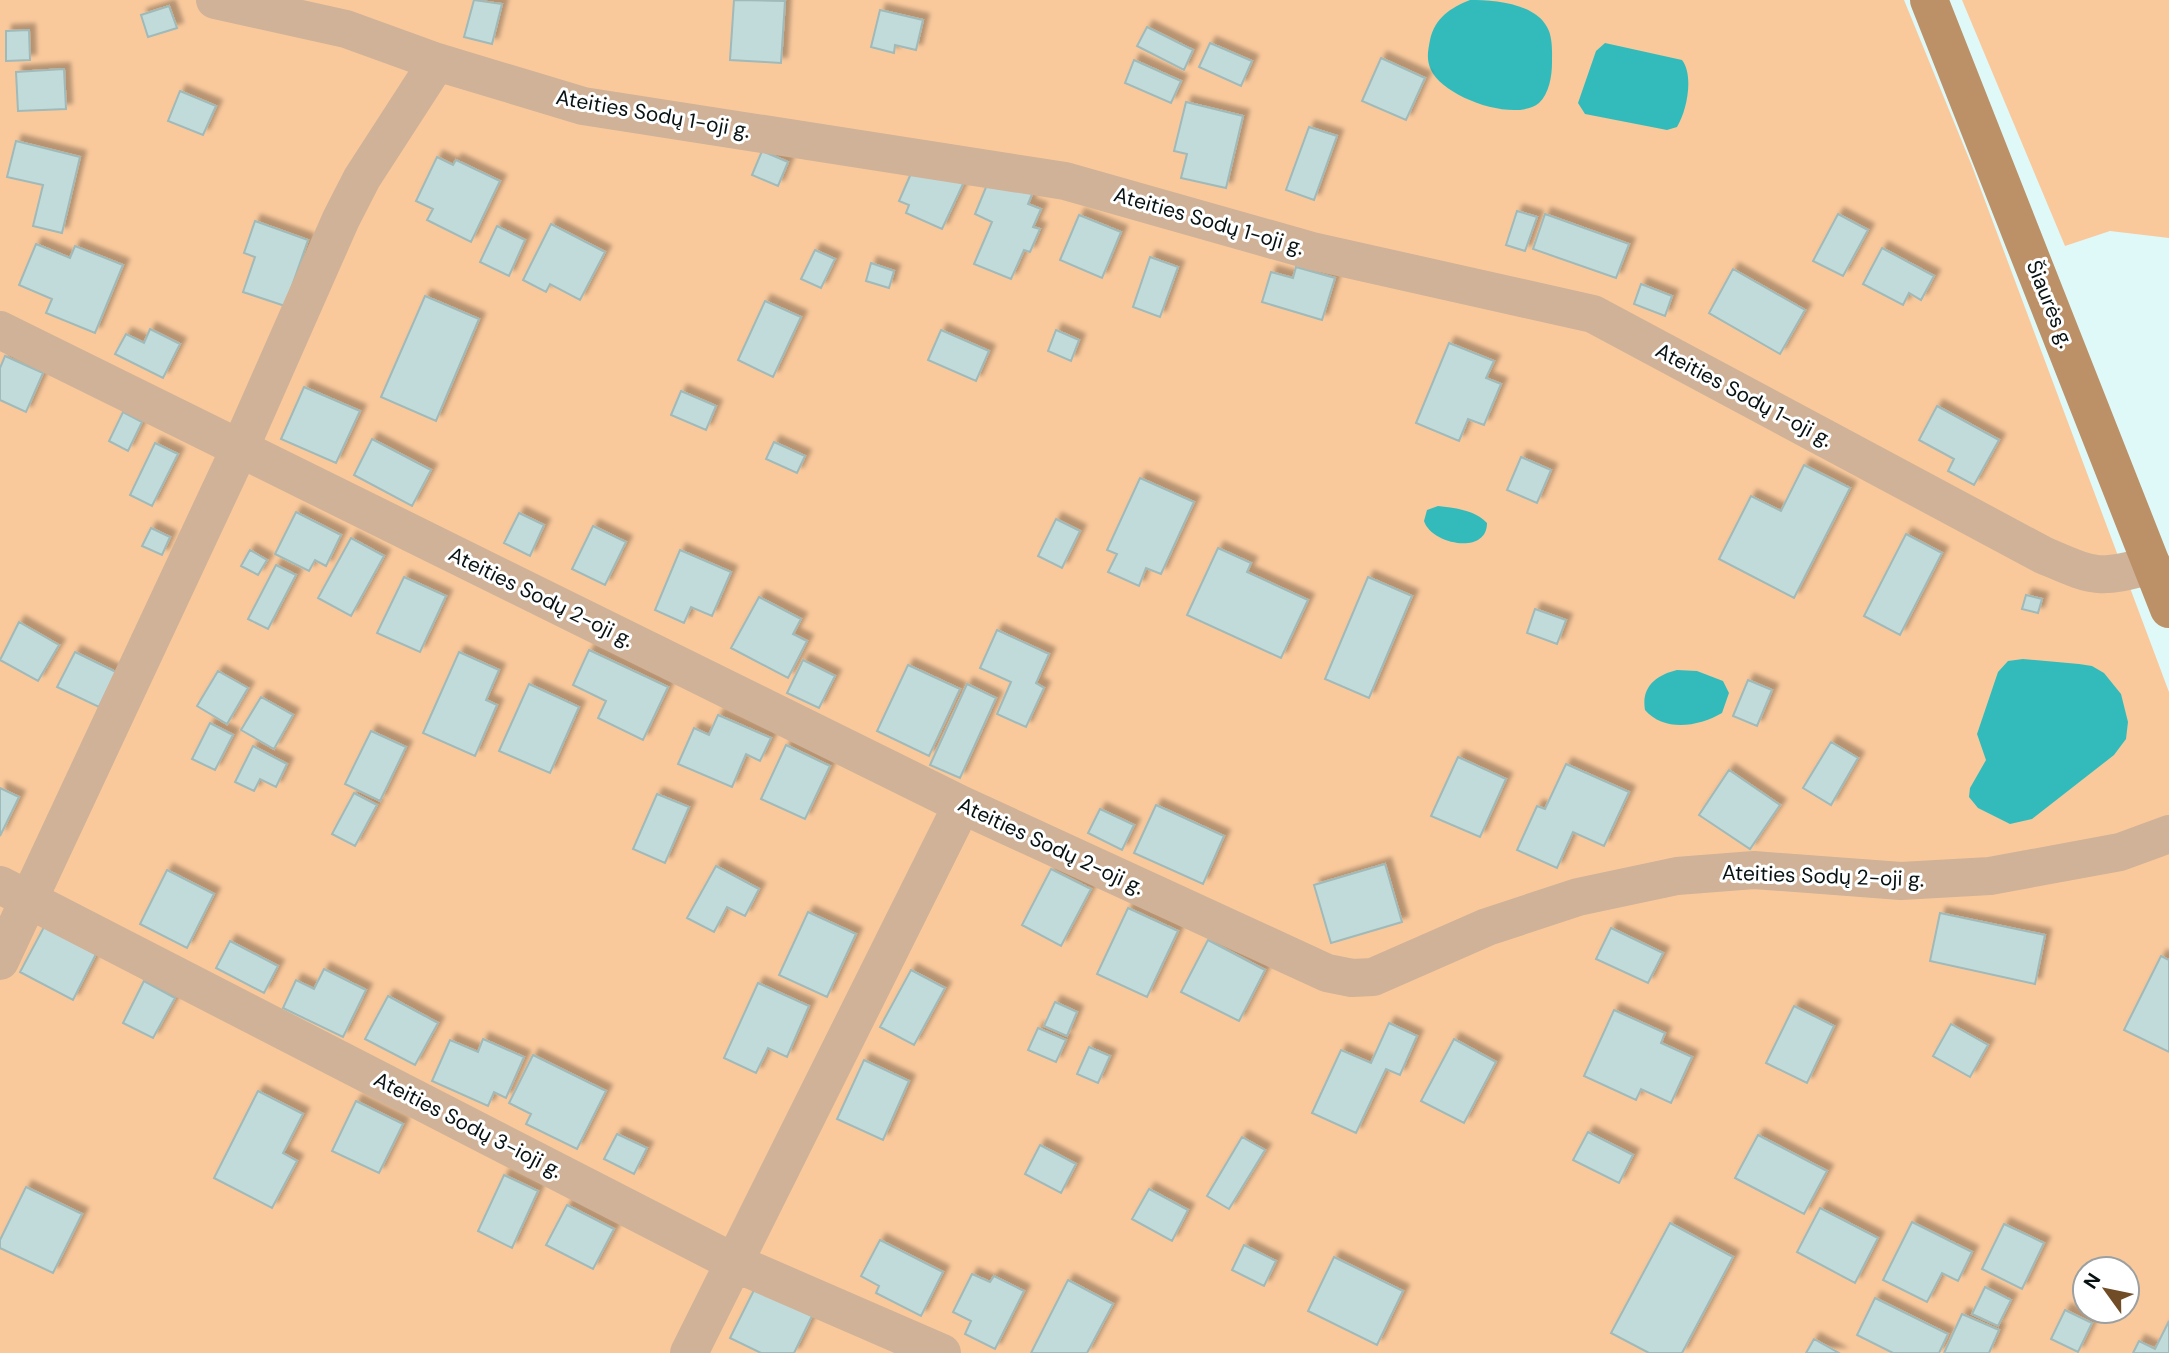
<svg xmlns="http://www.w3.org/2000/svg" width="2169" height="1353" viewBox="0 0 2169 1353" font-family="'DM Sans',sans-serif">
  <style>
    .green { fill: #f9c99c; fill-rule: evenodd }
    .water { fill: #33bbbc }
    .building { fill: #c0dbda; stroke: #a0b9b9; stroke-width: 2; filter: url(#shadow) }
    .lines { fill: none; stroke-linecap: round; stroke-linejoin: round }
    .minor { stroke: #cfb297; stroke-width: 38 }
    .secondary { stroke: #bc9168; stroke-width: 38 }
    .labels { text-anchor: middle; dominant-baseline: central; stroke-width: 6; stroke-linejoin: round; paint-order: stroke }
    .street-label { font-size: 21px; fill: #081212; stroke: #fff }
  </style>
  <defs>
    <filter id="shadow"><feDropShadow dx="6" dy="-6" stdDeviation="2" flood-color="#0004"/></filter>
  </defs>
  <rect width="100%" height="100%" fill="#dff9f9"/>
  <path class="green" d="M 0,0 L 1904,0 L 1972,166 L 2169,692 L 2169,1353 L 0,1353 ZM 2085,1269 L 2127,1269 L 2127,1311 L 2085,1311 Z
    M 1962,0 L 2169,0 L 2169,238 L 2110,231 L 2065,246 Z"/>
  <path class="water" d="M 1470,0 C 1493,0 1535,3 1547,27 C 1553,37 1552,52 1552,63 C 1552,76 1549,94 1539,103 C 1515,123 1443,97 1431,70 C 1426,59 1428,51 1430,40 C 1435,18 1450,8 1470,0 Z
    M 1605,43 L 1682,60 C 1694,75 1687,111 1677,127 L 1667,130 L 1585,114 L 1578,103 L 1596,51 Z
    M 1438,506 C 1455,508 1475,510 1487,523 C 1487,556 1431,544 1424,521 L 1427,510 Z
    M 2023,659 L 2079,664 L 2092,666 L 2104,673 L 2121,694 L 2128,722 L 2126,739 L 2114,755 L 2032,819 L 2010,824 L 1978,808 L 1969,797 L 1970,788 L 1986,760 L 1977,734 L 1998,672 L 2008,661 Z
    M 1677,670 L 1697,671 L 1723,681 L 1729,693 L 1722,713 C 1698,727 1664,732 1645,710 C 1641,687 1656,675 1677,670 Z"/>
  <path class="building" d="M 474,0 L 502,4 L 492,44 L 464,37 Z
    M 734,0 L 785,1 L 781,63 L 730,60 Z
    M 169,6 L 177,28 L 148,37 L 141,15 Z
    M 880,10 L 923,20 L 916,50 L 895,45 L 894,53 L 871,47 Z
    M 1147,27 L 1193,50 L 1184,70 L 1137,46 Z
    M 29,30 L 30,60 L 6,61 L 6,31 Z
    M 1210,43 L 1252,61 L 1241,86 L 1199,67 Z
    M 1381,58 L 1425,78 L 1406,120 L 1362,101 Z
    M 1134,60 L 1181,81 L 1171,103 L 1125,83 Z
    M 64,69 L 66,109 L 18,111 L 16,72 Z
    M 180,91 L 216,106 L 203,135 L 168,121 Z
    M 1186,102 L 1243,116 L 1226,188 L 1181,178 L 1187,154 L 1174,151 Z
    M 1309,127 L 1337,136 L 1314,200 L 1286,190 Z
    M 16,141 L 80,157 L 62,233 L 33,226 L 43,185 L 7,177 Z
    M 762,151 L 788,162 L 778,186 L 752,175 Z
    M 437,157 L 453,165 L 456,160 L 500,181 L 471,242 L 427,220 L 433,209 L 416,201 Z
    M 916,162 L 963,184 L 942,229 L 906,213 L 909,205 L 899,201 Z
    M 991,175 L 1033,192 L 1028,204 L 1041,209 L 1033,227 L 1040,229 L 1030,252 L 1024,250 L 1011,279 L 974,264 L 992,222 L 975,214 Z
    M 1517,211 L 1537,217 L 1525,251 L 1506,245 Z
    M 1545,214 L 1629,244 L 1616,278 L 1533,249 Z
    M 1838,214 L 1868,230 L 1843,276 L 1813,261 Z
    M 1079,215 L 1121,232 L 1102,278 L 1060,260 Z
    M 255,221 L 308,240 L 285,306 L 243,292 L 255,257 L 244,253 Z
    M 551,224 L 605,252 L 580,300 L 550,284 L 546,292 L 523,280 Z
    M 497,226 L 525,240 L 509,276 L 480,262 Z
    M 36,244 L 70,258 L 75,246 L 123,265 L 95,333 L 46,313 L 52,299 L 19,285 Z
    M 1882,248 L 1934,276 L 1921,300 L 1909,293 L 1903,305 L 1863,284 Z
    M 815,250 L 835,259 L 821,288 L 801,279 Z
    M 1150,257 L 1178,267 L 1160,317 L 1133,307 Z
    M 871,263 L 894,271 L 889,288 L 866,281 Z
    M 1296,267 L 1335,278 L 1322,320 L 1262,302 L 1271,272 L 1293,278 Z
    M 1733,269 L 1805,310 L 1780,354 L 1709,313 Z
    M 1641,284 L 1672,296 L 1665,316 L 1634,304 Z
    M 425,296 L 479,319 L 436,421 L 381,397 Z
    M 765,301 L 801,317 L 773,377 L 738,360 Z
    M 150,329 L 180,344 L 163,378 L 115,354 L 126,334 L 144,343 Z
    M 941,330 L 989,351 L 976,381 L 928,360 Z
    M 1056,330 L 1079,340 L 1071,361 L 1048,351 Z
    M 1449,343 L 1494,361 L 1486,378 L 1501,384 L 1484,425 L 1468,419 L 1459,441 L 1416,423 Z
    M 5,356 L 43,373 L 26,412 L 0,400 L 0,368 Z
    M 304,387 L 360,411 L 336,463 L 281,439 Z
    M 681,391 L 716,406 L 706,430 L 671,415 Z
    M 1937,406 L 1999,440 L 1974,485 L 1948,471 L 1954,459 L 1919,440 Z
    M 123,412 L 142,422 L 128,451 L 109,441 Z
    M 372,439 L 431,470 L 412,506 L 354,475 Z
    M 774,442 L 805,456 L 797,473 L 766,459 Z
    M 155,443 L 178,454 L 152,506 L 130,495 Z
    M 1521,457 L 1551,470 L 1537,503 L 1507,490 Z
    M 1804,465 L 1850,488 L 1794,598 L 1719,559 L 1751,496 L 1781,511 Z
    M 1140,478 L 1194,502 L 1161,574 L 1146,568 L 1139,586 L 1108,572 L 1117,554 L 1107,550 Z
    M 296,512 L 341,535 L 326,566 L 315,560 L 309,571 L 275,554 Z
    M 519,513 L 544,525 L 530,556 L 504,543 Z
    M 1056,519 L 1080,531 L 1062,568 L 1038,556 Z
    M 593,526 L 626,542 L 605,585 L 572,569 Z
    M 151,528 L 170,537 L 162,555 L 142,546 Z
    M 1906,534 L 1942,553 L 1900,635 L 1864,616 Z
    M 351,538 L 384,556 L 351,616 L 318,598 Z
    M 1218,548 L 1251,563 L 1247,572 L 1308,600 L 1281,658 L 1187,615 Z
    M 250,550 L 267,560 L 258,575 L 241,566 Z
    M 680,550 L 731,572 L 712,616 L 691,607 L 684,623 L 655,610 Z
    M 276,565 L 296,575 L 268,629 L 248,619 Z
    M 404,577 L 446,596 L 420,652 L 377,633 Z
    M 1368,577 L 1412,596 L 1369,698 L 1325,679 Z
    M 2026,595 L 2042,599 L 2038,613 L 2022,609 Z
    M 759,597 L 801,619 L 793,634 L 807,641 L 788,678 L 731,648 Z
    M 1535,609 L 1566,620 L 1557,644 L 1527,633 Z
    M 19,622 L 59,645 L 38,681 L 0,660 Z
    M 997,630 L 1049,654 L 1036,683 L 1044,688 L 1026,727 L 997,714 L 1011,682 L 980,668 Z
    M 589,650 L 668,687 L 643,740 L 598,718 L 606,701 L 573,685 Z
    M 75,652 L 116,672 L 99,707 L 57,687 Z
    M 459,652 L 499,670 L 486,700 L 497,705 L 475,756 L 423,733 Z
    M 803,660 L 835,676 L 819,708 L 787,693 Z
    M 908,665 L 960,689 L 929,756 L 877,731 Z
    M 218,671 L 248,688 L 227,724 L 197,706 Z
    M 1748,680 L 1772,690 L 1757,726 L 1733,716 Z
    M 529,684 L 579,707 L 550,773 L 499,751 Z
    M 967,684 L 996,698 L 960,778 L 930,765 Z
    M 261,697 L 293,715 L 274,749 L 241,730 Z
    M 718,715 L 771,738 L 760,761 L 746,754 L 732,787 L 678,764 L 694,728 L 709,735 Z
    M 210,723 L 233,735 L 215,770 L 192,759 Z
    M 371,731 L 406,747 L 380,801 L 345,784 Z
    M 1831,742 L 1858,758 L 1831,805 L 1803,788 Z
    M 786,745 L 830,766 L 805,819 L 761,799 Z
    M 253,746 L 287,764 L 276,787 L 260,779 L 254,791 L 235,782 Z
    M 1458,757 L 1506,779 L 1480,837 L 1431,816 Z
    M 1566,764 L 1629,792 L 1604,846 L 1573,832 L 1557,868 L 1517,850 L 1537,806 L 1545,809 Z
    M 1729,770 L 1780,805 L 1750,849 L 1699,815 Z
    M 0,788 L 19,797 L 0,836 Z
    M 354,793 L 377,805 L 355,846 L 332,834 Z
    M 657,794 L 689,807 L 665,863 L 633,849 Z
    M 1156,805 L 1224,836 L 1203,884 L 1134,853 Z
    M 1100,809 L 1134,825 L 1122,850 L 1088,833 Z
    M 1385,864 L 1402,922 L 1331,943 L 1314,885 Z
    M 716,866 L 759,889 L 745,916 L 727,907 L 714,932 L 687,918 Z
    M 1051,869 L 1091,889 L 1061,946 L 1022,925 Z
    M 167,870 L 214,894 L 187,948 L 140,924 Z
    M 1128,908 L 1178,931 L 1147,997 L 1097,974 Z
    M 808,912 L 856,934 L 827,997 L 779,975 Z
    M 1940,913 L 2045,935 L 2035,984 L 1930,961 Z
    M 44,927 L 96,954 L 73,1000 L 20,972 Z
    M 1611,928 L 1663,953 L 1648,983 L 1596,959 Z
    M 1208,940 L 1265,970 L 1239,1021 L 1181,992 Z
    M 230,941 L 278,966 L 264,993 L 216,968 Z
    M 2161,956 L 2169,960 L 2169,1052 L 2124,1030 Z
    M 324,969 L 366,990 L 343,1037 L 283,1008 L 296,980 L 314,989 Z
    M 911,970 L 945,988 L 914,1045 L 880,1027 Z
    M 144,981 L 175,998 L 153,1038 L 123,1023 Z
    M 758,983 L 809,1006 L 787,1057 L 768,1048 L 756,1073 L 724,1058 Z
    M 388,996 L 438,1023 L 415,1065 L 365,1039 Z
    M 1055,1002 L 1077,1012 L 1067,1036 L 1044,1026 Z
    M 1794,1006 L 1834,1026 L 1807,1083 L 1766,1063 Z
    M 1614,1010 L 1665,1033 L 1661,1043 L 1692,1057 L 1671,1103 L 1641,1089 L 1636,1100 L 1584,1076 Z
    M 1389,1023 L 1417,1036 L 1400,1075 L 1386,1069 L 1356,1133 L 1312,1113 L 1341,1050 L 1371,1063 Z
    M 1951,1024 L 1988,1045 L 1970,1077 L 1933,1056 Z
    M 1038,1028 L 1066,1040 L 1056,1062 L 1028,1050 Z
    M 483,1039 L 524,1057 L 506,1098 L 494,1092 L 488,1106 L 432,1081 L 450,1040 L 478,1052 Z
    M 1454,1039 L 1496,1062 L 1464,1123 L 1421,1101 Z
    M 1089,1047 L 1110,1056 L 1098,1083 L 1077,1074 Z
    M 533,1055 L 606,1091 L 577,1149 L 526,1124 L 531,1114 L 509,1103 Z
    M 864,1060 L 909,1081 L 883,1140 L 837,1119 Z
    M 258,1091 L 303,1114 L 283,1153 L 297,1161 L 272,1208 L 214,1178 Z
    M 356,1101 L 403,1124 L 379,1173 L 332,1151 Z
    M 1588,1132 L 1633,1155 L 1619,1183 L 1573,1160 Z
    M 617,1134 L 647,1148 L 634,1174 L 604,1159 Z
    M 1758,1135 L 1827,1171 L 1804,1214 L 1735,1178 Z
    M 1242,1137 L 1265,1150 L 1229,1209 L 1207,1196 Z
    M 1040,1145 L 1076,1164 L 1061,1193 L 1025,1174 Z
    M 504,1175 L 538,1191 L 512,1248 L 478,1231 Z
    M 26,1187 L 82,1214 L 53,1273 L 0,1248 L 0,1240 Z
    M 1149,1189 L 1188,1210 L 1172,1241 L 1132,1219 Z
    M 567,1205 L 614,1229 L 593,1269 L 546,1245 Z
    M 1820,1208 L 1878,1238 L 1855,1283 L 1797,1252 Z
    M 1912,1222 L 1972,1252 L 1958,1281 L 1942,1273 L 1927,1302 L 1883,1280 Z
    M 1670,1223 L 1733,1257 L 1682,1353 L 1649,1353 L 1611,1333 Z
    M 2004,1224 L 2044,1243 L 2022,1289 L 1982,1269 Z
    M 880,1240 L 943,1272 L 921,1316 L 876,1293 L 879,1286 L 861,1276 Z
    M 1244,1245 L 1276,1261 L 1264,1286 L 1232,1270 Z
    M 1334,1257 L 1403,1291 L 1377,1345 L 1308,1311 Z
    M 972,1274 L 990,1282 L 994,1276 L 1024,1291 L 995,1349 L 965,1334 L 971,1321 L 953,1312 Z
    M 1068,1280 L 1113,1304 L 1087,1353 L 1031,1353 Z
    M 1985,1287 L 2011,1300 L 1998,1326 L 1972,1314 Z
    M 755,1288 L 812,1316 L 794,1353 L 761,1353 L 730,1338 Z
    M 1875,1298 L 1948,1334 L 1939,1353 L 1893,1353 L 1857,1335 Z
    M 2065,1310 L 2092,1323 L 2078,1352 L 2051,1339 Z
    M 1962,1314 L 1999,1330 L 1989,1353 L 1944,1353 Z
    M 2169,1321 L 2169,1353 L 2133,1353 L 2139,1341 L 2155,1349 Z
    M 1814,1339 L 1839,1353 L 1806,1353 Z"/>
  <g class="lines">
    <path class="minor" d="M 215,0 L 346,29 L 437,62 L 583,106 L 1065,181 L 1312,251 L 1593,314 L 2043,555 C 2095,577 2096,580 2152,565
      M 0,330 L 962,805 L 1327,973 L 1352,978 L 1373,977 L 1487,927 L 1578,897 L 1677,876 L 1754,870 L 1901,881 L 1990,876 L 2120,852 L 2169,834
      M 0,885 L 735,1263 L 942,1353
      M 0,961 L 240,448 L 341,219 L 362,178 L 437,62
      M 689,1353 L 962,805"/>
    <path class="secondary" d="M 1929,0 L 2169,609"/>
  </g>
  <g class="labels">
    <g class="street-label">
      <text transform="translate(653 114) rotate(10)">Ateities Sodų 1-oji g.</text>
      <text transform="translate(1209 221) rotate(16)">Ateities Sodų 1-oji g.</text>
      <text transform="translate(2050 304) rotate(68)">Šiaurės g.</text>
      <text transform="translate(1744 395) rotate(28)">Ateities Sodų 1-oji g.</text>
      <text transform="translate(541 597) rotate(26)">Ateities Sodų 2-oji g.</text>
      <text transform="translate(1051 846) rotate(25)">Ateities Sodų 2-oji g.</text>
      <text transform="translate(1823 876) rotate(2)">Ateities Sodų 2-oji g.</text>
      <text transform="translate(468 1125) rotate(27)">Ateities Sodų 3-ioji g.</text>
    </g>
  </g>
  <g transform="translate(2106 1290) rotate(303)"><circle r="33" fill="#ffffff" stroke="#9ca0a0" stroke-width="2"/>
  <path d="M0-5L12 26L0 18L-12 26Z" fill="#714d27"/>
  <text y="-10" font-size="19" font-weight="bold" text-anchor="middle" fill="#081212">N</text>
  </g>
</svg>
